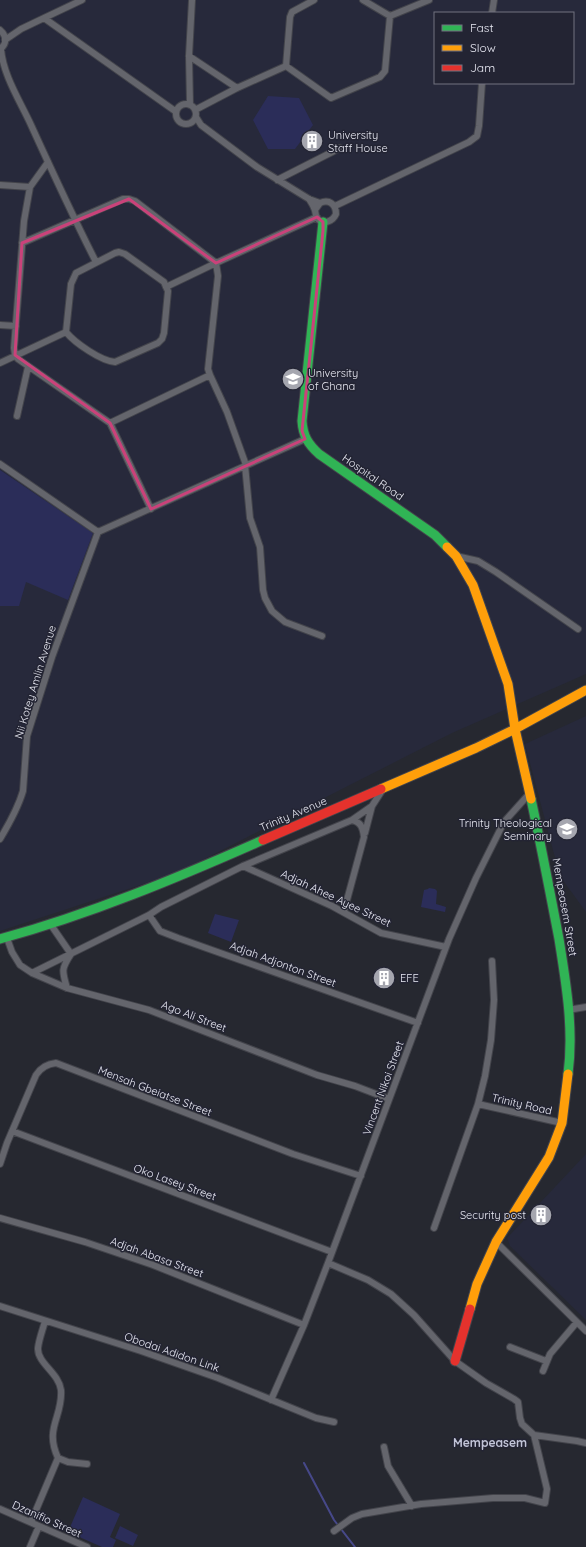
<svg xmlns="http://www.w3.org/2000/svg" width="586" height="1547" viewBox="0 0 586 1547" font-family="Quicksand,sans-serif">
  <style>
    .built { fill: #27293b; fill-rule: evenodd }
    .green { fill: #2b2d59 }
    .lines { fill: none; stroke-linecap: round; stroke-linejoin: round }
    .stream { stroke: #464889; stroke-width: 2 }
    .street-casing { stroke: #43444b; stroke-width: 8 }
    .fast-casing { stroke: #43444b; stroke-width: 11 }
    .slow-casing { stroke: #43444b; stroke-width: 11 }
    .jam-casing { stroke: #43444b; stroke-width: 11 }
    .street { stroke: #64656c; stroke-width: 6 }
    .fast { stroke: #30b455; stroke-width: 9 }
    .slow { stroke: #ff9f0a; stroke-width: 9 }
    .jam { stroke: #e5322d; stroke-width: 9 }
    .marked { fill: none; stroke: #ca427a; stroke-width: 3; stroke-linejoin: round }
    .labels { text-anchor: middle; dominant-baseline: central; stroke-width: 3; stroke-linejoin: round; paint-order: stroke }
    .poi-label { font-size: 11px; fill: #e9eaf4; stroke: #232433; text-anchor: start }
    .street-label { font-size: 11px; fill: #e9eaf4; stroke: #232433 }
    .neighbourhood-label { font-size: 12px; font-weight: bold; fill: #c2c5d8; stroke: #232433 }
  </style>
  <rect width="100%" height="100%" fill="#262830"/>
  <path class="built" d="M 0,0 L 586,0 L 586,674 L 452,733 L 177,873 L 0,931 ZM 435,13 L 573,13 L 573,83 L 435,83 Z
    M 586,716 L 586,912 L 562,879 L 554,854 L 525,744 Z
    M 586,1154 L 586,1320 L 510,1246 L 507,1238 Z"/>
  <path class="green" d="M 268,96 L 299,98 L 313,125 L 295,149 L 268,149 L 253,120 Z
    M 0,470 L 93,533 L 68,600 L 26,582 L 19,606 L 0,606 Z
    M 429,888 L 435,889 L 437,891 L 436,904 L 446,907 L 445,912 L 421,907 L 424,890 L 428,889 Z
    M 215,914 L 239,920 L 231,942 L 208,933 Z
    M 83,1497 L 120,1514 L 110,1537 L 116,1540 L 113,1547 L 102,1547 L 68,1532 Z
    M 120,1526 L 138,1535 L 133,1546 L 115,1538 Z"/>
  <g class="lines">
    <path class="stream" d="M 304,1463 L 334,1520 L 355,1547"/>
    <g class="street-casing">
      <path id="street" d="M 363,0 L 390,16 L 429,0
        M 492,13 L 494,0
        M 44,18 L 82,0
        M 0,30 C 7,36 7,44 0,49
        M 5,40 L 21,29 L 44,18 L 175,111
        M 1,49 C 3,75 20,101 31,125 C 52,171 73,217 96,262
        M 189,56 L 237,88
        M 286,66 L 331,98 L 380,77 L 385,71 L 390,16
        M176 114a10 10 0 1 1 20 0a10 10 0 1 1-20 0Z
        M 190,105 L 189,56 L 192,0
        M 195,110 L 237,88 L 286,66 L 290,17 L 292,12 L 314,0
        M 196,117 L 201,125 L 257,167 L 309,199 L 320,203
        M 277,180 L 340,148
        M 0,185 L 30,187
        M 309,199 C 311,202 313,205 314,208 C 316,211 315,215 317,218 C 323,226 333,221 336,214 C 336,204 329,199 320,203 L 315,210
        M 335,206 L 469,142 L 477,136 L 479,126 L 482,83
        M 22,243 L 123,199 L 129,199 L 135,201 L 216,263 L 218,276 L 208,369 L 210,375 L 110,423 L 18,359 L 15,355 L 14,348 L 24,221 L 30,187 L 48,162
        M 119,252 L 125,254 L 164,282 L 166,287 L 168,291 L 164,333 L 162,339 L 158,343 L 115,362 C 101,361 75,343 66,332 L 71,284 L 76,273 L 115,253 Z
        M 166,287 L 216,263 L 317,217
        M 0,325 L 16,326
        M 0,363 L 66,332
        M 210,375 L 227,412 L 246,465
        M 17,416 L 28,367
        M 110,423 L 151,509
        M 0,464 L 98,532
        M 245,465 L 250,518 L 260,547 L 263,590 L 265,598 L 272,611 L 285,622 L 322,636
        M 98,532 L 305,439
        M 456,556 L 478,561 L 496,572 L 578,629
        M 352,820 L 372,806
        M 365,833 L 372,806 L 383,789
        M 0,839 C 9,824 18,808 23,791 L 27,736 L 52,657 L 98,532
        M 243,866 L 332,906 L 381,933 L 446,947
        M 149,915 L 160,931 L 178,938 L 418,1023
        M 51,925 L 71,954 C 61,969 62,971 67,988
        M 7,938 L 12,952 L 20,965 L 32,973 L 67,988 L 149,1010 L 317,1075 L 355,1086 L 389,1099
        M 32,973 L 149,915 L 161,907 L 243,866 L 352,820 C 361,822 363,828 364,837 L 344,911
        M 568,1010 L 586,1007
        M 478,1104 L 562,1123
        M 12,1131 L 332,1252
        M 0,1164 L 7,1143 L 36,1075 C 41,1067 47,1064 56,1063 L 293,1154 L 361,1176
        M 0,1218 L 85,1242 L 153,1265 L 304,1325
        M 434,1228 L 478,1104 L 485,1076 L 491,1040 L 494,1000 L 492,961
        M 496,1242 L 586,1331
        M 328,1263 L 368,1280 L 391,1294 L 414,1315 L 455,1361 L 486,1383 L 514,1399 L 518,1402 L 520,1418 L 522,1424 L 534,1435 L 577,1441 L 586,1443
        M 0,1306 L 141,1351 L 218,1378 L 316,1418 L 334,1422
        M 45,1321 C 43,1329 39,1339 38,1348 C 37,1363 59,1373 61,1390 C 63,1417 44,1428 58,1458 L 68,1462 L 87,1464
        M 510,1347 L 546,1361
        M 543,1371 L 550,1354 L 577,1322
        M 271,1400 L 304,1325 L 328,1263 L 449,939 L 476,878 L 504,822 L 530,793
        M 384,1447 L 388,1466 L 412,1506
        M 0,1509 L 87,1547
        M 31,1522 L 58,1458
        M 334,1531 L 352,1518 L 362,1514 L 421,1504 L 493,1498 L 525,1498 L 545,1503 L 547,1489 L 534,1435
        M 30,1547 L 39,1526"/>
    </g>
    <g class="fast-casing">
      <path id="fast" d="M 323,222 L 302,421 C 303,436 308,444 319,454 L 435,535 L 447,547
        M 531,799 C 541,845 550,892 559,939 C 566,983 574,1029 568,1074
        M 0,939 C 91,914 177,878 263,840"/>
    </g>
    <g class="slow-casing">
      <path id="slow" d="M 447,547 L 456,556 L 473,585 L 508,684 L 515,729 L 531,799
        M 381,789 L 476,748 L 515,729 L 586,690
        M 470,1309 L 477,1284 L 496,1242 L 549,1157 L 562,1123 L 568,1074"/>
    </g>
    <g class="jam-casing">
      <path id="jam" d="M 263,840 L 381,789
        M 455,1361 L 470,1309"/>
    </g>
    <use href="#street" class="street"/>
    <use href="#fast" class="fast"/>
    <use href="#slow" class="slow"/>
    <use href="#jam" class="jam"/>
  </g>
  <path class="marked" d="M 129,199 L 216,263 L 317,217 L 323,222 L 323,231 L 302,431 L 305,439 L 151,509 L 110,423 L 15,355 L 22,243 Z"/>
  <defs>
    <g id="building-disc" transform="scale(1.15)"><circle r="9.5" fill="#a5a6af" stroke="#232433"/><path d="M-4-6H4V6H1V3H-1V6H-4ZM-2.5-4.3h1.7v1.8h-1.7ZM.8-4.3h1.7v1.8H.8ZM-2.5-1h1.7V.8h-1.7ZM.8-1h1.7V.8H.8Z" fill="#fff"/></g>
    <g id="university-disc" transform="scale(1.15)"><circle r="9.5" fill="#a5a6af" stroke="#232433"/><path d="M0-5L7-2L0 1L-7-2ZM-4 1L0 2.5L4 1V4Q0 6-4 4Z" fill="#fff"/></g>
    <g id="school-disc" transform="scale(1.15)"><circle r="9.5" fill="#a5a6af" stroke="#232433"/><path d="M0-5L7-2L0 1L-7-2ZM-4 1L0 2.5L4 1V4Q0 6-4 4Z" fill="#fff"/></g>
  </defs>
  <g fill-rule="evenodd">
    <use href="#building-disc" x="312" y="141"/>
    <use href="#university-disc" x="293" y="379"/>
    <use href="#school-disc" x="567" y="829"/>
    <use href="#building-disc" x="384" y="978"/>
    <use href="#building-disc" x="541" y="1215"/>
  </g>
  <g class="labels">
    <g class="poi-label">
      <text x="328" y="135">University<tspan x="328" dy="13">Staff House</tspan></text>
      <text x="308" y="373">University<tspan x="308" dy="13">of Ghana</tspan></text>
      <text x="552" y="823" text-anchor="end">Trinity Theological<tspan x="552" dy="13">Seminary</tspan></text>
      <text x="400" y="978">EFE</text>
      <text x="526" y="1215" text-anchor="end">Security post</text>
    </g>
    <g class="street-label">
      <text transform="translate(373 477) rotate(35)">Hospital Road</text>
      <text transform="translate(35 682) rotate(-73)">Nii Kotey Amlin Avenue</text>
      <text transform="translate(293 814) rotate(-23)">Trinity Avenue</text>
      <text transform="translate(336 898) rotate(25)">Adjah Ahee Ayee Street</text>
      <text transform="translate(565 907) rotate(80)">Mempeasem Street</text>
      <text transform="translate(283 964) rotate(20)">Adjah Adjonton Street</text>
      <text transform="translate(194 1016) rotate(21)">Ago Ali Street</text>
      <text transform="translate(383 1088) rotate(-70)">Vincent Nikoi Street</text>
      <text transform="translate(155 1091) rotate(21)">Mensah Gbeiatse Street</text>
      <text transform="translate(522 1104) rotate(13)">Trinity Road</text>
      <text transform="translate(175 1182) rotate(20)">Oko Lasey Street</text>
      <text transform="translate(157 1257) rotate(20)">Adjah Abasa Street</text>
      <text transform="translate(172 1352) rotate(19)">Obodai Adidon Link</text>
      <text transform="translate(47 1519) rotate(24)">Dzanifio Street</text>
    </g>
    <g class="neighbourhood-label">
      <text x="490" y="1442">Mempeasem</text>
    </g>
  </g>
  <rect x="434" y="12" width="140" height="72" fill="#232433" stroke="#727380"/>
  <rect x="442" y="25" width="20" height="6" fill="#30b455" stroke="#727380"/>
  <text x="470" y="32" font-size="12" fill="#e9eaf4">Fast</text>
  <rect x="442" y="45" width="20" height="6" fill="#ff9f0a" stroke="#727380"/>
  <text x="470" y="52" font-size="12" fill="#e9eaf4">Slow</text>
  <rect x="442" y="65" width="20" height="6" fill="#e5322d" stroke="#727380"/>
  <text x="470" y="72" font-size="12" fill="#e9eaf4">Jam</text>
</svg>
